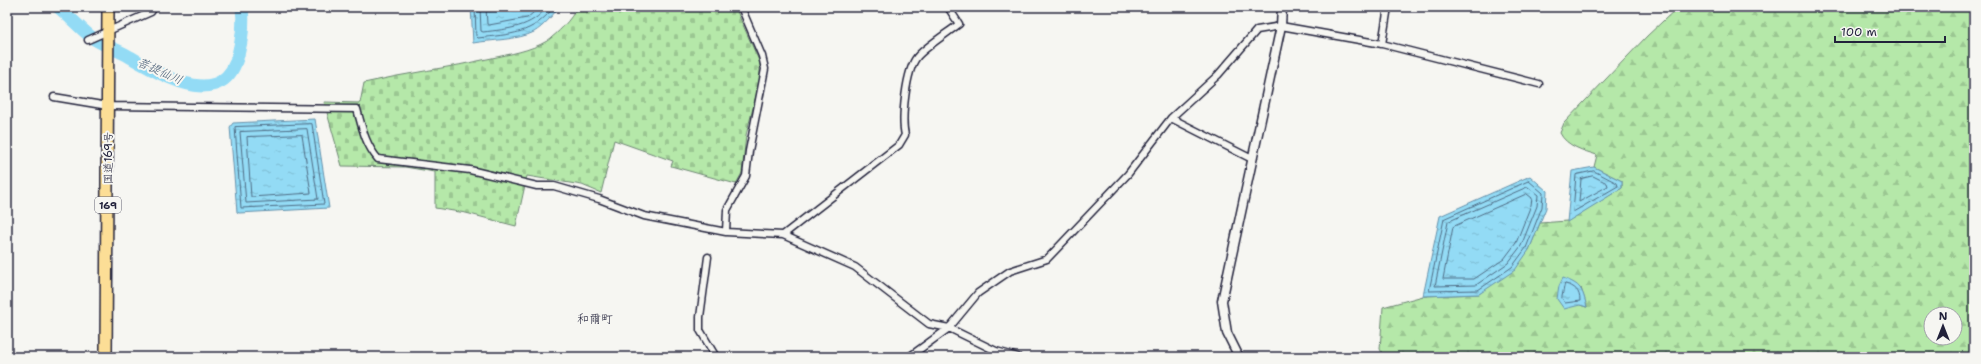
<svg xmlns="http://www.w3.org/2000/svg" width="1981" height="364" viewBox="0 0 1981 364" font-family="'Shantell Sans','Klee One',sans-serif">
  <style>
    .forest { fill: url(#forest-firs); stroke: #6c8572; fill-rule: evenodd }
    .cemetery { fill: url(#cemetery-stones); stroke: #6c8572 }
    .water { fill: url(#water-ripples); stroke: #6691ab }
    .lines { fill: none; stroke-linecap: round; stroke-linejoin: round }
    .shore { stroke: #4f6c85; stroke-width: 1 }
    .river { stroke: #93dbf5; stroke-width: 13 }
    .street-casing { stroke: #22223b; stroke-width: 9 }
    .secondary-casing { stroke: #22223b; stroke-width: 11 }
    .highway-casing { stroke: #22223b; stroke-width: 14 }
    .street { stroke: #f6f6f2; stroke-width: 6 }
    .secondary { stroke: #f6f6f2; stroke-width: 8 }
    .highway { stroke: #fcde96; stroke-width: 11 }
    .labels { text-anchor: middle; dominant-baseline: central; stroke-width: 4; stroke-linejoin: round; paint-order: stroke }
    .shield { fill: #f6f6f2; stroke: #626272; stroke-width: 1 }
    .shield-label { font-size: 10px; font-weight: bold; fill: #22223b }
    .street-label { font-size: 11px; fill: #22223b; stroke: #f6f6f2 }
    .water-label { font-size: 12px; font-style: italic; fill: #445a73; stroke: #f6f6f2 }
    .neighbourhood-label { font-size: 12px; fill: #22223b; stroke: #f6f6f2 }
  </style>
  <defs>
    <pattern id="forest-firs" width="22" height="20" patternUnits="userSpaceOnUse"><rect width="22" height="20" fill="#b5e8a9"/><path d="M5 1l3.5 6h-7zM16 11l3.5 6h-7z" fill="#9bc792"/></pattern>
    <pattern id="cemetery-stones" width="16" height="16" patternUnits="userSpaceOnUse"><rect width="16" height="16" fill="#b5e8a9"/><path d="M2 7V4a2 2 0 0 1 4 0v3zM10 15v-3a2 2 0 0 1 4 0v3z" fill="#9bc792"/></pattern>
    <pattern id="water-ripples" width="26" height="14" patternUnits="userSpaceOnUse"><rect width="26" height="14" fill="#93dbf5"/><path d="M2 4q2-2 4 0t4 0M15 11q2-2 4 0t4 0" fill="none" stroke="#7ebcd3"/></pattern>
  </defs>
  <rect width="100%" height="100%" fill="#f6f6f2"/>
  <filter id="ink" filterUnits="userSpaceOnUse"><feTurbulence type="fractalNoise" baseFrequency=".025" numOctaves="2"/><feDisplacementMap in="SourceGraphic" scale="8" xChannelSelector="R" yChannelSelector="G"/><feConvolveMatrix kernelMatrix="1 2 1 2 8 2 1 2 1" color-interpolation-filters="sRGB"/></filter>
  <g filter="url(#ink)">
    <path class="forest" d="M 1678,7 L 1974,7 L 1974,357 L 1384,357 L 1380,349 L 1383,307 L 1423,296 L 1479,294 L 1529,250 L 1540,223 L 1567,221 L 1622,188 L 1622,181 L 1594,167 L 1597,155 C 1584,151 1566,146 1560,133 L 1564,123 L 1647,36 ZM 1581,288 L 1587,307 L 1586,307 L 1580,305 ZM 1931,314 L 1955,314 L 1955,338 L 1931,338 Z"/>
    <path class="cemetery" d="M 577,7 L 735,7 L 760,63 L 760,81 L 746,135 L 742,173 L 736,184 L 671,166 L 673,161 L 614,140 L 601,193 L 582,185 L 527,176 L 516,226 L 466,213 L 435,208 L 435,172 L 405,167 L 342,166 L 324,102 L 360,103 L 364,83 C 406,73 449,68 492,58 C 510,54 530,51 547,41 C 557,34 572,19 577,7 Z"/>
    <path class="water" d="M 471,7 L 559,7 C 552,16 544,26 534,32 C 519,40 490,40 473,43 Z
      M 315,119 L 329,208 L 239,213 L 237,212 L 230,127 L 233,123 Z
      M 1594,167 L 1622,181 L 1622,188 L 1567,222 L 1572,171 Z
      M 1530,176 L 1547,191 L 1546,208 L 1529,250 L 1515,270 L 1479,294 L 1423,296 L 1440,216 Z
      M 1563,278 C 1582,285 1582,289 1587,307 L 1580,305 L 1564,309 L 1557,299 L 1559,286 Z"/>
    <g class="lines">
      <path class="shore" d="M 475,7 L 476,36 L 478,38 C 511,34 532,35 554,7
        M 480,7 L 481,31 L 483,32 C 508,29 531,28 547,7
        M 486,7 L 487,24 L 489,25 L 527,18 L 540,7
        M 312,124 L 324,204 L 241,208 L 235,127 Z
        M 307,129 L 318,199 L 246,203 L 240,132 Z
        M 302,135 L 311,193 L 251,197 L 247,137 Z
        M 1594,171 L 1617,183 L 1618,186 L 1573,212 L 1576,175 Z
        M 1593,176 L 1607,183 L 1608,186 L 1579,202 L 1581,179 Z
        M 1529,181 L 1543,193 L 1542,207 L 1526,248 L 1512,267 L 1478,290 L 1429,291 L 1444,219 Z
        M 1528,187 L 1538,195 L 1537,206 L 1521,246 L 1508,263 L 1476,285 L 1435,286 L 1448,222 Z
        M 1527,194 L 1532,198 L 1531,205 L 1516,243 L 1504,259 L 1474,279 L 1443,279 L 1453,227 Z
        M 1565,284 C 1575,286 1580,291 1580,301 L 1565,303 L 1562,298 Z"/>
      <path class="river" d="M 58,7 C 69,16 79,27 90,36 C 101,45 117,49 130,57 C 162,75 223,113 238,55 C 242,40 244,23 242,7"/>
      <g class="street-casing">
        <path id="street" d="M 88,40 L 151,12 L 154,7
          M 1382,44 L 1388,7
          M 54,97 L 108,106 L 357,109 C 362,127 365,144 378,159 L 470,170 L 537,186 L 554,186 L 599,199 L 644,216 L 726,232 L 783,235 L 855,267 L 929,324 L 949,328 L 996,351 L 1018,357
          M 1171,118 L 1252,159
          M 726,232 L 727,210 L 746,176 L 749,151 L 765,69 L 762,56 L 741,7
          M 783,235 L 899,145 L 905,135 C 901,119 906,70 917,57 C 924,48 949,32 959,24 L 948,7
          M 708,257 L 700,317 L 700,330 L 716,357
          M 909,357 L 949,328 L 978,293 L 1010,271 L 1047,259 L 1128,174 L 1171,118 L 1218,75 L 1257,30 L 1281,26 L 1382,44 L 1539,84"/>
      </g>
      <g class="secondary-casing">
        <path id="secondary" d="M 1239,357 L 1227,333 L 1222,301 L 1281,26 L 1282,7"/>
      </g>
      <g class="highway-casing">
        <path id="highway" d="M 106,357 L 108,7"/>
      </g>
      <use href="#street" class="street"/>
      <use href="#secondary" class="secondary"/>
      <use href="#highway" class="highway"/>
    </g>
  </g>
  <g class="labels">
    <rect class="shield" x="95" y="197" width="26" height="16" rx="3"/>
    <g class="shield-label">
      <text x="108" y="205">169</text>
    </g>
    <g class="street-label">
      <text transform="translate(108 158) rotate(-90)">国道169号</text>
    </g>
    <g class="water-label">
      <text transform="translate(160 71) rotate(24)">菩提仙川</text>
    </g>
    <g class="neighbourhood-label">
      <text x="595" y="319">和爾町</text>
    </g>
  </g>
  <rect width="1981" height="364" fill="none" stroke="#f6f6f2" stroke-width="24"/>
  <rect x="12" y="12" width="1957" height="340" fill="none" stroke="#22223b" stroke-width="1.5" filter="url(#ink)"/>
  <g transform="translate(1943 326)"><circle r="19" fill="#f6f6f2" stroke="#a1a1a9"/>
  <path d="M0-3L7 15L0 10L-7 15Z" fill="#22223b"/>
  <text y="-6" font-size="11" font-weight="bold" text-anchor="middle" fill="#22223b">N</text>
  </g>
  <path d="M1835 36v6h110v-6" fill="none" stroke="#22223b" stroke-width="2"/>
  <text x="1841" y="36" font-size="12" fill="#22223b" stroke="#f6f6f2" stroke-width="3" paint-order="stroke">100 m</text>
</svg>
